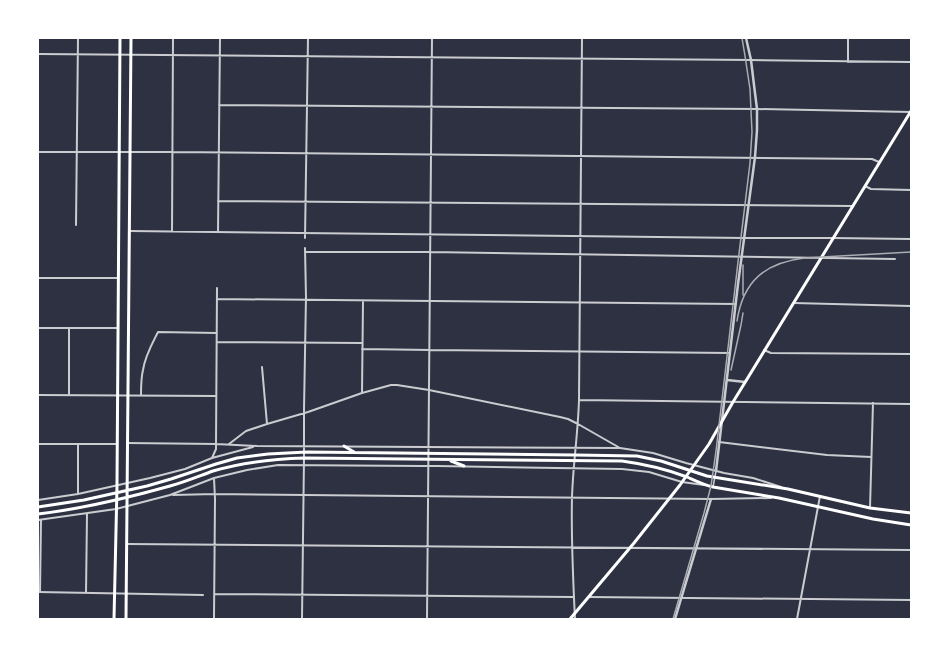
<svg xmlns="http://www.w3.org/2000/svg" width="949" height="657" viewBox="0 0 949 657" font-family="'Nunito Sans',sans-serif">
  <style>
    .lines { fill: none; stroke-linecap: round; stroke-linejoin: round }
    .pedestrian { stroke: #caccd0; stroke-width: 1.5 }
    .minor { stroke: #caccd0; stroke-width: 2 }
    .tertiary { stroke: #caccd0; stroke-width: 2.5 }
    .primary { stroke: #fff; stroke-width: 3 }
    .rail { stroke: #abadb3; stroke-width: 1.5 }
  </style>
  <rect width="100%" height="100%" fill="#2d3142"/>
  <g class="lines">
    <path class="pedestrian" d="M 713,487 L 716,471"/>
    <path class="minor" d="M 38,54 L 751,60 L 911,62
      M 848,62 L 848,38
      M 219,105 L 757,109 L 911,112
      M 38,152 L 173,152 L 872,159 L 879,162
      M 865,186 L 871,189 L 911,190
      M 218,201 L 853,206
      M 76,225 L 78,38
      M 130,231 L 744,238 L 833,238 L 911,239
      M 172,231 L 173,38
      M 218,232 L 220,38
      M 305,238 L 308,38
      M 306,252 L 430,252 L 895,259
      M 38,278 L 118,278
      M 217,299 L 736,304
      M 794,303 L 911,306
      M 38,328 L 118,328
      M 217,342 L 362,343
      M 362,349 L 430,350 L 730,353
      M 764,350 L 771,353 L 911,354
      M 262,367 L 267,424
      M 362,393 L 363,301
      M 38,395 L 216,396
      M 69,395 L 69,328
      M 141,395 C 141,387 141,378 143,370 C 145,356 152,344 158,332 L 217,333
      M 579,400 L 911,404
      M 719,442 L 827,455 L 871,457
      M 127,443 L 216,444 L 257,446 L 620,448 L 653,453 L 686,463 L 724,473 L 753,478 L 781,487
      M 38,444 L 117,444
      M 78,444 L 78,494
      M 229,444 L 246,431 L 267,424 L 308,412 L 362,393 L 391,385 L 397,385 L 429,390 L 560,417 L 568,419 L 578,424 L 620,448
      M 212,458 L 216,449 L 216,444 L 217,288
      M 173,495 L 215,494 L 711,499 L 771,498
      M 38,500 L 78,494 L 150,478 L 185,469 L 212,458 L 253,447
      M 870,508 L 873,403
      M 38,520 L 116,509 L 170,495 L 214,478 L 247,470 L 278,465 L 422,466 L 437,466 L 622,469 L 649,472 L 682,482 L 704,485
      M 127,544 L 911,550
      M 38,592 L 203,595
      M 40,592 L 41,520
      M 86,593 L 87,514
      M 215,594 L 574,597
      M 589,597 L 911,600
      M 214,619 L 215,499 L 214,478
      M 302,619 L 304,458 L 304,409 L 306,297 L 305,248
      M 427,619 L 432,38
      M 575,619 C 573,579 571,538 572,497 C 573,465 578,433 579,400 L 582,38
      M 797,619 L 820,496"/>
    <path class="tertiary" d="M 727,380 L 745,382
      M 716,471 L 738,284 L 755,157 L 757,130 L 757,109 L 754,85 L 751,60 L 746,38
      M 675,619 L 711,499"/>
    <path class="primary" d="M 344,446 L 354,452
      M 451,461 L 464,466
      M 38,507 L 84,500 L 147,486 L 171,479 L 216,464 L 237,458 L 268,454 L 307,452 L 575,455 L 637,456 L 661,461 L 707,476 L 788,489 L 870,508 L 911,513
      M 38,514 C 82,509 127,498 170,486 C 185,482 199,476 213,471 C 243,462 273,459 304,458 L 622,461 C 644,464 666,469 687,477 C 696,481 704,485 713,487 L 779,498 L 873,519 L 911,525
      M 114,619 L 117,486 L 120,38
      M 126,619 L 131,38
      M 570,619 L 634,543 L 680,485 L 709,444 L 733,402 L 911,111"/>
    <path class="rail" d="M 743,265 L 743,295
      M 737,321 C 743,281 765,263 804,258 L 911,252
      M 731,370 L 741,325 L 743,313
      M 673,619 L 704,513 L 711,486 L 716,451 L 738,262 L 750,163 L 752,132 L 750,89 L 745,56 L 742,38"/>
  </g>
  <rect width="949" height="657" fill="none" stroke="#ffffff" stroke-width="78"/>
</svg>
